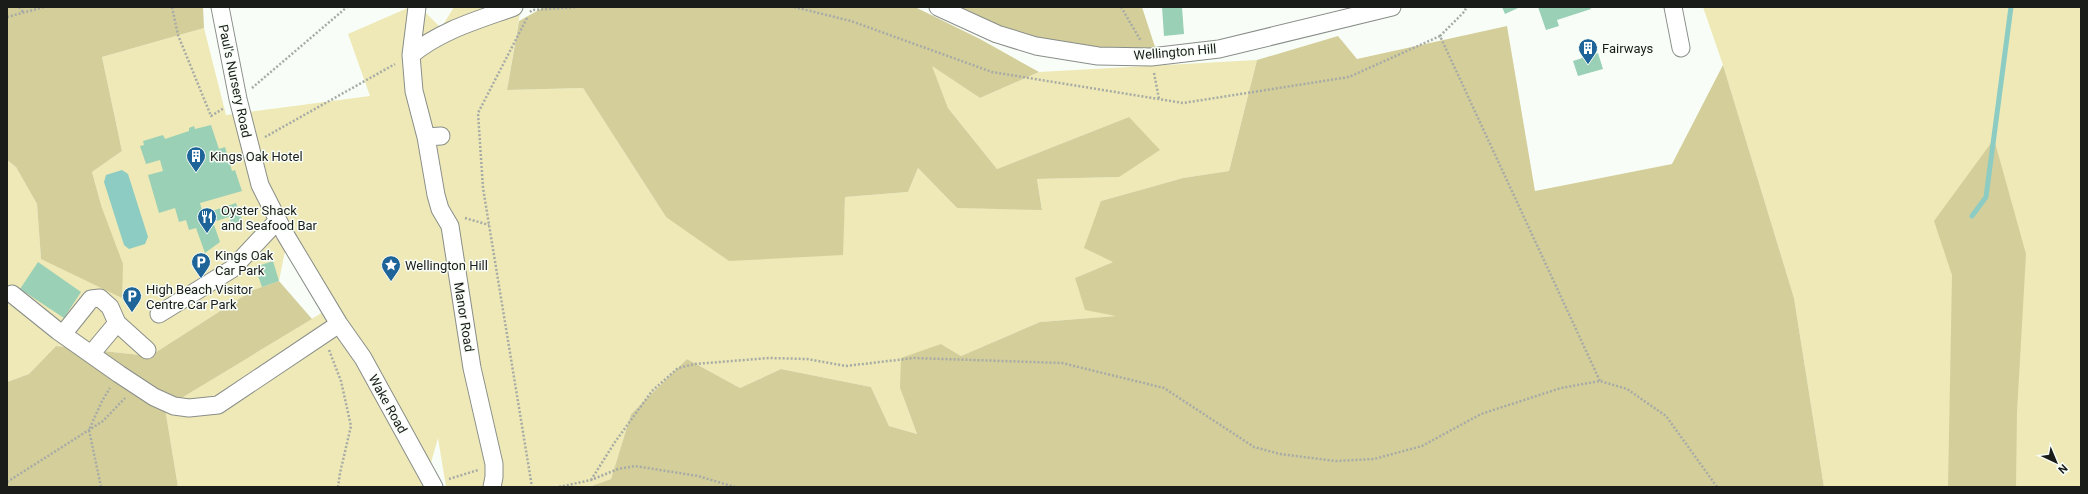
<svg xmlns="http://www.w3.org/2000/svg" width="2088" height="494" viewBox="0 0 2088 494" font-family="Roboto,sans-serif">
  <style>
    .green { fill: #eee9b6 }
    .forest { fill: #d4ce9b }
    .water { fill: #8cccc3 }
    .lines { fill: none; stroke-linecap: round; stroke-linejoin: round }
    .stream { stroke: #8cccc3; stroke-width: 5 }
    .building { fill: #9ad0b6 }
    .minor-casing { stroke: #898e89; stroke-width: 19 }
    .path { stroke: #a7aba6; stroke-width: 2.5; stroke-dasharray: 2 2; stroke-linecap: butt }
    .minor { stroke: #fff; stroke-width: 17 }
    .labels { text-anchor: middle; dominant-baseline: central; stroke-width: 3; stroke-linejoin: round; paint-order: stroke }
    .poi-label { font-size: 13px; fill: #1a1c1a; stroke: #f8fef7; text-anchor: start }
    .street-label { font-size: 13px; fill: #1a1c1a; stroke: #f8fef7 }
  </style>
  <rect width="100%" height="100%" fill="#f8fef7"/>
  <path class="green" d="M 410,7 L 420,7 L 441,28 L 454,7 L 521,7 L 507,90 L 583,88 L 666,217 L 842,255 L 845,197 L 908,192 L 918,168 L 957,208 L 1042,209 L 1037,179 L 1119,177 L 1129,117 L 997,169 L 948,108 L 931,65 L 980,98 L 1039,72 L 1257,60 L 1229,171 L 1183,178 L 1101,201 L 1113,262 L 1075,278 L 1117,316 L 1040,322 L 961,356 L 941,344 L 900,388 L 917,434 L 889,426 L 871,387 L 781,369 L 740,388 L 687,359 L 631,414 L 611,479 L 589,487 L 446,487 L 438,438 L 424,487 L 178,487 L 165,408 L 328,309 L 285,251 L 279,281 L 253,290 L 150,356 L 56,346 L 29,374 L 7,382 L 7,160 L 16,167 L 37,204 L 41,259 L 102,208 L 92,172 L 122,151 L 102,57 L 204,28 L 226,115 L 370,96 L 348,34 Z
    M 1703,7 L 2081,7 L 2081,487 L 1824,487 L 1794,298 L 1723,65 Z"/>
  <path class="forest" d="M 7,7 L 203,7 L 204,28 L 102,57 L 122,151 L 92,172 L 102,208 L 123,264 L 122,298 L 41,259 L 37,204 L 16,167 L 7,160 Z
    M 544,7 L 915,7 L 980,39 L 1039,72 L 980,98 L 932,66 L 948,108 L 997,169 L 1129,117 L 1160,150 L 1119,177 L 1037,179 L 1042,210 L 957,208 L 918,168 L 908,192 L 845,197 L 843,255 L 729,261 L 666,217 L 583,88 L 507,90 L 519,21 Z
    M 951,7 L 1142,7 L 1156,50 L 1083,49 L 1034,42 Z
    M 1507,26 L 1535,191 L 1672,164 L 1723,65 L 1794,298 L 1824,487 L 589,487 L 611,479 L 631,414 L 687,359 L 740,388 L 781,369 L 871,387 L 889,426 L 917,434 L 900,388 L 901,358 L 941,344 L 961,356 L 1040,322 L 1116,316 L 1085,310 L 1075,278 L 1113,262 L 1084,248 L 1101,201 L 1183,178 L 1229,171 L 1257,60 L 1338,36 L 1357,59 Z
    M 1994,139 L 2026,254 L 2017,412 L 2016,487 L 1948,487 L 1952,275 L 1934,221 Z
    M 279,281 L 312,319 L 165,408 L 178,487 L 7,487 L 7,382 L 29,374 L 56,346 L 150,356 L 253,290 Z"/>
  <path class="water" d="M 122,170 L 128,174 L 148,237 L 145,244 L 129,249 L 124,245 L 104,182 L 106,175 Z"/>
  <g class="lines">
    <path class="stream" d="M 1972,216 L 1986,197 L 2011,7"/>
  </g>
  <path class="building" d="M 1162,7 L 1182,7 L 1184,34 L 1164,36 Z
    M 1502,7 L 1518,7 L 1518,8 L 1505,14 Z
    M 1538,7 L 1590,7 L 1591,9 L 1557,20 L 1559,26 L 1546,30 Z
    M 1598,53 L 1603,69 L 1578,76 L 1573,61 Z
    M 211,125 L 219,149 L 225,147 L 232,171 L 235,170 L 242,191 L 200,203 L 203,214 L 236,203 L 243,222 L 232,226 L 229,217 L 213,222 L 220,242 L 205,253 L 196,228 L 189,230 L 186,220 L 179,222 L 175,208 L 159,213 L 148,175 L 163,171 L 160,160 L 146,164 L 140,146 L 144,145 L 143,141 L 163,135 L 165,139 L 189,131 L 189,128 L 194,126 L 195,129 Z
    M 273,261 L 279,281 L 262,287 L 255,267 Z
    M 38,262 L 81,292 L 64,318 L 20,289 Z"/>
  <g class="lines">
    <g class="minor-casing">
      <path id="minor" d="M 220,7 L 238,99 L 260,185 L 285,234 L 339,324 L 363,358 L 434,487
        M 417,7 L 411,55 L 414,91 L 426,137 L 436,195 L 440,209 L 450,226 L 472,368 L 494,464 L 494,477 L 492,487
        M 938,7 L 997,34 L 1036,46 L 1098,56 L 1151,57 L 1219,49 L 1392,7
        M 1673,7 L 1681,48
        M 411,55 C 441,30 478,20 514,7
        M 426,137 L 441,136
        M 12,294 L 58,331 L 119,374 L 154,397 L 174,406 L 189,408 L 218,405 L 339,324
        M 159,314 L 232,269 L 278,220
        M 117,323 L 147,350
        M 63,334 L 91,299 L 100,298 L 110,307 L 117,323 L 92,353"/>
    </g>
    <path class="path" d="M 19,7 L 23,12
      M 172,7 L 178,35 L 211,116 L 224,108
      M 794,7 L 851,21 L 992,72 L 1183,103 L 1349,77 L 1440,36 L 1600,381
      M 1121,7 L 1141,41
      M 530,12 L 532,10 L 578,7
      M 7,17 L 44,7
      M 527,18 L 478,113 L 483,188 L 532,487
      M 1440,36 L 1465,11 L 1466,7
      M 1154,73 L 1159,99
      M 252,88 L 347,7
      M 265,137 L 395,64
      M 465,218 L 489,225
      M 329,350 L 341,381 L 351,426 L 340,473 L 338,487
      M 449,479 L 478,470
      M 591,480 L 615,442 L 652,391 L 678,368 L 695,364 L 769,358 L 807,359 L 846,366 L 914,358 L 1062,363 L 1164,388 L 1254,447 L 1280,454 L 1336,461 L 1374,459 L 1422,446 L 1481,414 L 1561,388 L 1600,381 L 1627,389 L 1666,416 L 1717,487
      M 7,482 L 103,421 L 125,398
      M 101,487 L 89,430 L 102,401 L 110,388
      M 559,487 L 591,480 L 618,469 L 635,466 L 698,476 L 735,487"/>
    <use href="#minor" class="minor"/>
  </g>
  <defs>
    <g id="building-pin" transform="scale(1)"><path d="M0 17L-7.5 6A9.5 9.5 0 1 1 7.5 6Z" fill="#1f6499" stroke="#f8fef7"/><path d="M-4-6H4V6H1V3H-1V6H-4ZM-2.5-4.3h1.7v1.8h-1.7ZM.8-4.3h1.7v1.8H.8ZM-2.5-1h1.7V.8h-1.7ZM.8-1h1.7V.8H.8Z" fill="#fff"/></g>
    <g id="restaurant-pin" transform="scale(1)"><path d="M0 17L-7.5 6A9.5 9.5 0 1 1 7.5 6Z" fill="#1f6499" stroke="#f8fef7"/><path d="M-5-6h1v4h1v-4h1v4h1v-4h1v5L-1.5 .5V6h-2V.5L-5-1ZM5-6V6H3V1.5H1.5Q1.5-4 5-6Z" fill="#fff"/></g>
    <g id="parking-pin" transform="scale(1)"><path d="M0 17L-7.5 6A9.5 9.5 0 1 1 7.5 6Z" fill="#1f6499" stroke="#f8fef7"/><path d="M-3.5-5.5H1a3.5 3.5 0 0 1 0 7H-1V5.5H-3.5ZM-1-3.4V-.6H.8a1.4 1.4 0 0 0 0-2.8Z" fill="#fff"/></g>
    <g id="sight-pin" transform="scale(1)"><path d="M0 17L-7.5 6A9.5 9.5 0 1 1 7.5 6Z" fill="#1f6499" stroke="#f8fef7"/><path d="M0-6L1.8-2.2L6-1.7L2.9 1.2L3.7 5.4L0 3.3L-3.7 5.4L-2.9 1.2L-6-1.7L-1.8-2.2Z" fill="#fff"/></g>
  </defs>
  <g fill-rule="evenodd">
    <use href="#building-pin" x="1588" y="48"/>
    <use href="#building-pin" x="196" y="156"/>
    <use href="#restaurant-pin" x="207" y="217"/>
    <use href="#parking-pin" x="201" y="262"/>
    <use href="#sight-pin" x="391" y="265"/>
    <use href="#parking-pin" x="132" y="296"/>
  </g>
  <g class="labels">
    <g class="poi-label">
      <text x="1602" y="48">Fairways</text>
      <text x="210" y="156">Kings Oak Hotel</text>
      <text x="221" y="210">Oyster Shack<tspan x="221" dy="15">and Seafood Bar</tspan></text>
      <text x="215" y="255">Kings Oak<tspan x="215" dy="15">Car Park</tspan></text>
      <text x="405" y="265">Wellington Hill</text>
      <text x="146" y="289">High Beach Visitor<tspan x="146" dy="15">Centre Car Park</tspan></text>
    </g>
    <g class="street-label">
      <text transform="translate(1175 52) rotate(-5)">Wellington Hill</text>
      <text transform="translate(235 81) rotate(78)">Paul's Nursery Road</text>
      <text transform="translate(464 317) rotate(81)">Manor Road</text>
      <text transform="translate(388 404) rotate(61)">Wake Road</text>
    </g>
  </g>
  <rect width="2088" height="494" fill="none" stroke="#1a1c1a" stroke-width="16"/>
  <g transform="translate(2056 462) rotate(136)" stroke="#f8fef7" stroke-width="3" paint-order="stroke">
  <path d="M0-3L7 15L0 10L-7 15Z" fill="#1a1c1a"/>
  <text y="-6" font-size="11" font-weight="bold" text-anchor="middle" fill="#1a1c1a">N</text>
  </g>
</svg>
